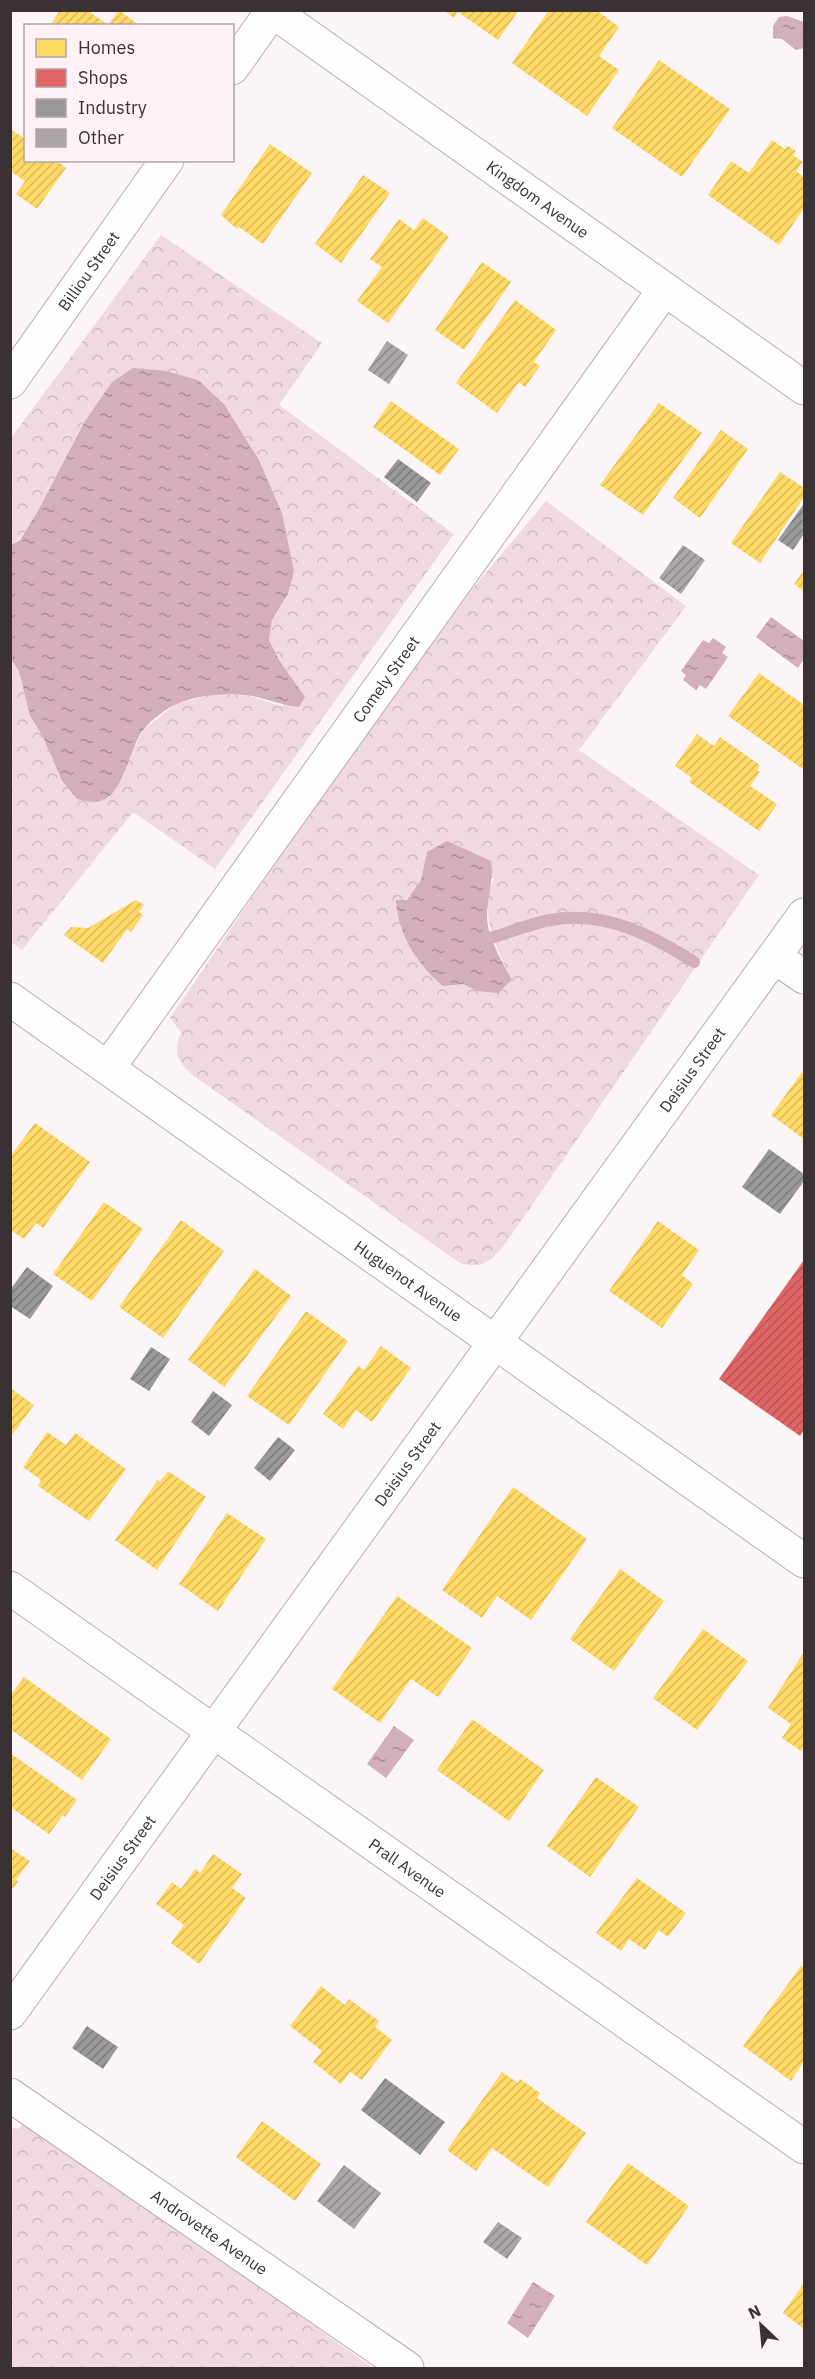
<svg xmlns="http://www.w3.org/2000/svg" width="815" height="2379" viewBox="0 0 815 2379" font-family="'IBM Plex Sans',sans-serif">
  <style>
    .forest { fill: url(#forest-crowns); fill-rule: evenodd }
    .water { fill: url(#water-ripples) }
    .homes { fill: url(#homes-hatch) }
    .shops { fill: url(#shops-hatch) }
    .industry { fill: url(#industry-hatch) }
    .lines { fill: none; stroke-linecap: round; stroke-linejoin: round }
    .stream { stroke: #d3aebc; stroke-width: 12 }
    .building { fill: url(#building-hatch) }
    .minor-casing { stroke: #b7b0b2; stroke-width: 35 }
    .minor { stroke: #fffefe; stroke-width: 33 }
    .labels { text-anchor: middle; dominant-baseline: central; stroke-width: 6; stroke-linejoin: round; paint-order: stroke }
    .street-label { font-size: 16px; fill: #393134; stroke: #fff2f6 }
  </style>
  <defs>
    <pattern id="forest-crowns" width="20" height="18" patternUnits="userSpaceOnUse" patternTransform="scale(1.5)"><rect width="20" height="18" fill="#f1d9e1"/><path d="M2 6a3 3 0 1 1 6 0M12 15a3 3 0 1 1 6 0" fill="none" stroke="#cfbbc2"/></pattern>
    <pattern id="water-ripples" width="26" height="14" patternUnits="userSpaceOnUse" patternTransform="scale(1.5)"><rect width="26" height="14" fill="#d3aebc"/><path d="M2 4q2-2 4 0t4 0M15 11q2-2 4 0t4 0" fill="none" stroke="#ac8e9a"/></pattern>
    <pattern id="homes-hatch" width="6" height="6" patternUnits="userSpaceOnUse" patternTransform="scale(1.5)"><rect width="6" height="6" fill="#ffd966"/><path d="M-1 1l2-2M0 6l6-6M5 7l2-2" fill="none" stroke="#dbbb59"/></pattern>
    <pattern id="shops-hatch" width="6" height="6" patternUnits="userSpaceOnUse" patternTransform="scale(1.5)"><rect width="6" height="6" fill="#e06666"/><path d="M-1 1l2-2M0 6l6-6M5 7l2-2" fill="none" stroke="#b75555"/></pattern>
    <pattern id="industry-hatch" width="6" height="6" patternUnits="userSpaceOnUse" patternTransform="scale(1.5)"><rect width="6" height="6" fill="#999"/><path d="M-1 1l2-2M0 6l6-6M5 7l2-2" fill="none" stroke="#7e7d7e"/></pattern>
    <pattern id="building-hatch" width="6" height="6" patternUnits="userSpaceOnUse" patternTransform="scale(1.5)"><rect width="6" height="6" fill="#ada6a8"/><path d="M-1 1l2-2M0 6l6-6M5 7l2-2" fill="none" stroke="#8e888a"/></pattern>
  </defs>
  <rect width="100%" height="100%" fill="#fcf5f7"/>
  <path class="forest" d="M 161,235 L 322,343 L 279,405 L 454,534 L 215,869 L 133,812 L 22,950 L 10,941 L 10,660 L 19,671 L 30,716 L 43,737 L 62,781 L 77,799 L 96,802 L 110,794 L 123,778 L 129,757 L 144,729 L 176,704 L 214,694 L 247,695 L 281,706 L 305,698 L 279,660 L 269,640 L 272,620 L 288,595 L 282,513 L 259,460 L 224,404 L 198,380 L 85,421 C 70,450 36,531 11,545 L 11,438 Z
    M 546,501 L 686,606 L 579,750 L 759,875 L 508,1240 C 493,1259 485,1270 460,1263 L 191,1074 C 176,1060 174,1053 181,1032 L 170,1018 L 337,773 L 474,587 ZM 427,852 L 494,878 C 478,915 496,947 512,980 L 477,991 L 463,984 L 396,900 L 407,900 L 421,880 Z
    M 27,2120 L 373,2368 L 11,2368 L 11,2127 L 18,2129 Z"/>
  <path class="water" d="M 787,16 L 804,22 L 804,48 L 796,50 L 782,39 L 773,38 L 773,26 L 779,17 Z
    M 133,368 L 166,371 L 198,380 L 224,404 L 259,460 L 282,513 L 294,571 L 288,594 L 272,620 L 269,640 L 279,660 L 305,697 L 299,707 C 279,705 264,697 245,695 C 224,693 198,695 177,704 C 167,708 151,720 144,729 C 128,747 125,800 95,802 C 89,802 82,800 77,799 L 62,781 L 43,737 L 30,716 L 19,671 L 11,660 L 11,545 L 20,540 L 38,511 L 85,421 L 112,382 Z
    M 771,617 L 804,641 L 804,659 L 798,668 L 756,637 Z
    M 713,638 L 726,647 L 722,653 L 728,657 L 706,689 L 700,685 L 696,690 L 683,680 L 686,675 L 681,671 L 703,640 L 709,643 Z
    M 447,841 L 491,861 C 494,881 487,898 487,918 C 488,939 502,961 512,980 L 498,993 L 477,991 L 463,984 L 443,986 C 417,964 398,935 396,900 L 407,900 L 421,880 L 427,852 Z
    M 394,1726 L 414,1740 L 386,1778 L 367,1764 Z
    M 533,2282 L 555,2296 L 528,2338 L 507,2323 Z"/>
  <path class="homes" d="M 60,10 L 87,10 L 108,25 L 119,10 L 140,26 L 50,26 Z
    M 444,10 L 519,10 L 498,40 L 458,12 L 454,18 Z
    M 549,10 L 596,10 L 619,27 L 599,56 L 619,70 L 587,116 L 512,63 Z
    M 659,60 L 730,109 L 682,177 L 612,128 Z
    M 10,129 L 26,139 L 26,160 L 56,160 L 66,168 L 37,209 L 16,194 L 25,181 L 10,171 Z
    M 772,140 L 785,149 L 788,146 L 796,151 L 793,155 L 803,162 L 796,171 L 804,177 L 804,208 L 779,245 L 708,195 L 731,161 L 749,173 Z
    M 270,144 L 312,173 L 263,244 L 239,227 L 237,229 L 221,215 Z
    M 363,175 L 390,193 L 341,263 L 315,244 Z
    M 423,218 L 449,237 L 388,323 L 357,301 L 382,267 L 370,259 L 399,219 L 414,230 Z
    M 482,262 L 511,282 L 464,350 L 435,330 Z
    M 515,300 L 556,330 L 534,362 L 540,366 L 525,387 L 519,382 L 497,413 L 456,383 Z
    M 391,401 L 459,449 L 440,475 L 373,427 Z
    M 659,403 L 702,433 L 643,515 L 600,485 Z
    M 721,430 L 748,449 L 700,518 L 673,498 Z
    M 780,472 L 804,488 L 804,497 L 760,563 L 731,543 Z
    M 804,570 L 804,591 L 794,584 Z
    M 759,673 L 804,705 L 804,770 L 728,716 Z
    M 697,734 L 714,746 L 720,737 L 760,765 L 757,770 L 760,772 L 750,786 L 777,804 L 759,831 L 689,782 L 692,778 L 675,766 Z
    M 136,900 L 144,905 L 139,912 L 143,915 L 131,932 L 127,929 L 103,963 L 64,935 L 71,927 L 88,928 Z
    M 802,1072 L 804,1073 L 804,1139 L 771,1115 Z
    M 35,1123 L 90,1162 L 43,1228 L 36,1223 L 24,1239 L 10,1230 L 10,1157 Z
    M 104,1202 L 143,1229 L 92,1301 L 53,1274 Z
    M 181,1220 L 224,1251 L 163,1338 L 119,1307 Z
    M 658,1221 L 699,1250 L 682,1275 L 693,1284 L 662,1328 L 609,1291 Z
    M 255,1269 L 291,1296 L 224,1387 L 188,1360 Z
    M 306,1311 L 348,1341 L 289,1425 L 247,1396 Z
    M 381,1346 L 411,1368 L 372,1422 L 356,1410 L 343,1429 L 323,1414 L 358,1366 L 364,1370 Z
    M 10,1388 L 34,1405 L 10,1438 Z
    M 47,1432 L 66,1445 L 75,1433 L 126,1469 L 89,1521 L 38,1486 L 41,1480 L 23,1467 Z
    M 168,1471 L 206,1497 L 157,1570 L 115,1540 L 158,1480 L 160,1482 Z
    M 513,1487 L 587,1539 L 531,1620 L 497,1596 L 482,1618 L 442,1590 Z
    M 227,1513 L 266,1539 L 218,1611 L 179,1584 Z
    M 620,1569 L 664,1601 L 614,1671 L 570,1639 Z
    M 397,1596 L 472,1648 L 438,1697 L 411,1679 L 380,1723 L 332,1689 Z
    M 703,1629 L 748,1661 L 697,1730 L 653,1698 Z
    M 804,1652 L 804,1746 L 801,1751 L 782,1738 L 791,1724 L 768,1708 Z
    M 24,1677 L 111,1739 L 82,1780 L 10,1729 L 10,1696 Z
    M 472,1719 L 544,1770 L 509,1821 L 437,1770 Z
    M 10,1753 L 77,1800 L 65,1817 L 63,1815 L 49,1834 L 10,1807 Z
    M 596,1777 L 639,1807 L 590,1877 L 547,1846 Z
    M 10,1848 L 30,1861 L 16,1880 L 18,1882 L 10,1892 Z
    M 213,1854 L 242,1874 L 232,1888 L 246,1898 L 199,1964 L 171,1943 L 184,1925 L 156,1904 L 172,1882 L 181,1889 L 195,1869 L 200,1873 Z
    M 637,1878 L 686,1913 L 668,1937 L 659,1930 L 645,1950 L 629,1939 L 621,1951 L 596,1933 Z
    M 801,1966 L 804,1968 L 804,2061 L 791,2081 L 743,2046 Z
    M 321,1986 L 345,2005 L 349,1999 L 379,2021 L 375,2027 L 392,2040 L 362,2080 L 350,2072 L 341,2084 L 313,2062 L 322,2051 L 290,2026 Z
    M 502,2072 L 518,2083 L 520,2079 L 540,2093 L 537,2098 L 586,2133 L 548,2187 L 492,2148 L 476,2171 L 447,2150 Z
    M 262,2121 L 321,2164 L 295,2201 L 236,2157 Z
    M 628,2163 L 689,2206 L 647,2265 L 586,2222 Z
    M 804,2283 L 804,2329 L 783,2313 Z"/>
  <path class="shops" d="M 804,1260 L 804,1430 L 800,1436 L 719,1379 Z"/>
  <path class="industry" d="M 398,459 L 431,483 L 417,502 L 384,477 Z
    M 803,505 L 804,534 L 793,550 L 778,540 Z
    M 769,1149 L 804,1174 L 804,1181 L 780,1214 L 742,1187 Z
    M 27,1267 L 53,1286 L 30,1319 L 10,1306 L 10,1290 Z
    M 151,1347 L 170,1359 L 149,1391 L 130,1379 Z
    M 213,1391 L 232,1405 L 209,1436 L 191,1422 Z
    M 278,1437 L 295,1450 L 270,1481 L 254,1468 Z
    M 87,2026 L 118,2047 L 103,2069 L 72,2048 Z
    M 385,2078 L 445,2122 L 420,2155 L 361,2110 Z"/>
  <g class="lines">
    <path class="stream" d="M 491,938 C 510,932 530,924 550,920 C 603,910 650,934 694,962"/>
  </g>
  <path class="building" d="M 387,341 L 408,355 L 389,384 L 368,370 Z
    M 683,545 L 705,560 L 681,594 L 659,578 Z
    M 344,2165 L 381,2193 L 354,2229 L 317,2201 Z
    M 498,2222 L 522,2238 L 507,2259 L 483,2242 Z"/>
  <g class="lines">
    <g class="minor-casing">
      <g id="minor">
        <path id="s1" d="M 271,10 L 804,388"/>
        <path d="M 232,68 L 273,10"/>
        <path id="s2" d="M 10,382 L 167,160"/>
        <path d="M 775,957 L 804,977"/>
        <path id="s3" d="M 10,999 L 804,1561"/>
        <path id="s4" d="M 108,1068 L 664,290"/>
        <path id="s5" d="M 10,1588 L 804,2147"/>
        <path id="s6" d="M 10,2013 L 804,915"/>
        <path id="s7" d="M 10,2095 L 407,2368"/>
      </g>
    </g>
    <use href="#minor" class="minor"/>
  </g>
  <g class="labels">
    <g class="street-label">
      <text stroke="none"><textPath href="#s1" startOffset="327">Kingdom Avenue</textPath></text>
      <text stroke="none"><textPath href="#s2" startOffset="136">Billiou Street</textPath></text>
      <text stroke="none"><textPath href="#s4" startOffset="478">Comely Street</textPath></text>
      <text stroke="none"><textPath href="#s6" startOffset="1164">Deisius Street</textPath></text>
      <text stroke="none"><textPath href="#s3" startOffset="488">Huguenot Avenue</textPath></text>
      <text stroke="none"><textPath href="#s6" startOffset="678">Deisius Street</textPath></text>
      <text stroke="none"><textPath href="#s6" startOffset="192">Deisius Street</textPath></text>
      <text stroke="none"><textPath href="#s5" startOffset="486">Prall Avenue</textPath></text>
      <text stroke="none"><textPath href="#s7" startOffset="242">Androvette Avenue</textPath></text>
    </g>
  </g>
  <rect width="815" height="2379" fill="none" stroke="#393134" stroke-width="24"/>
  <rect x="24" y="24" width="210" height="138" fill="#fff2f6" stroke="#b0a5a8" stroke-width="1.5"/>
  <rect x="36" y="39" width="30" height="18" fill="#ffd966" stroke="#b0a5a8" stroke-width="1.5"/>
  <text x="78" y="54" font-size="18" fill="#393134">Homes</text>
  <rect x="36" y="69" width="30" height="18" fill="#e06666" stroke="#b0a5a8" stroke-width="1.5"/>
  <text x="78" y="84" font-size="18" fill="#393134">Shops</text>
  <rect x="36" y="99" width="30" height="18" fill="#999999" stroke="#b0a5a8" stroke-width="1.5"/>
  <text x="78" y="114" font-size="18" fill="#393134">Industry</text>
  <rect x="36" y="129" width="30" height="18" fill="#ada6a8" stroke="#b0a5a8" stroke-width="1.5"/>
  <text x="78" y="144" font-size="18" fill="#393134">Other</text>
  <g transform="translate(761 2325) rotate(334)" stroke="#fff2f6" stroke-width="4.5" paint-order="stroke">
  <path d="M0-4.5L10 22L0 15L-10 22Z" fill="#393134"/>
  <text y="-9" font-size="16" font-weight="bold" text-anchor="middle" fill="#393134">N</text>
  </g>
</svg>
